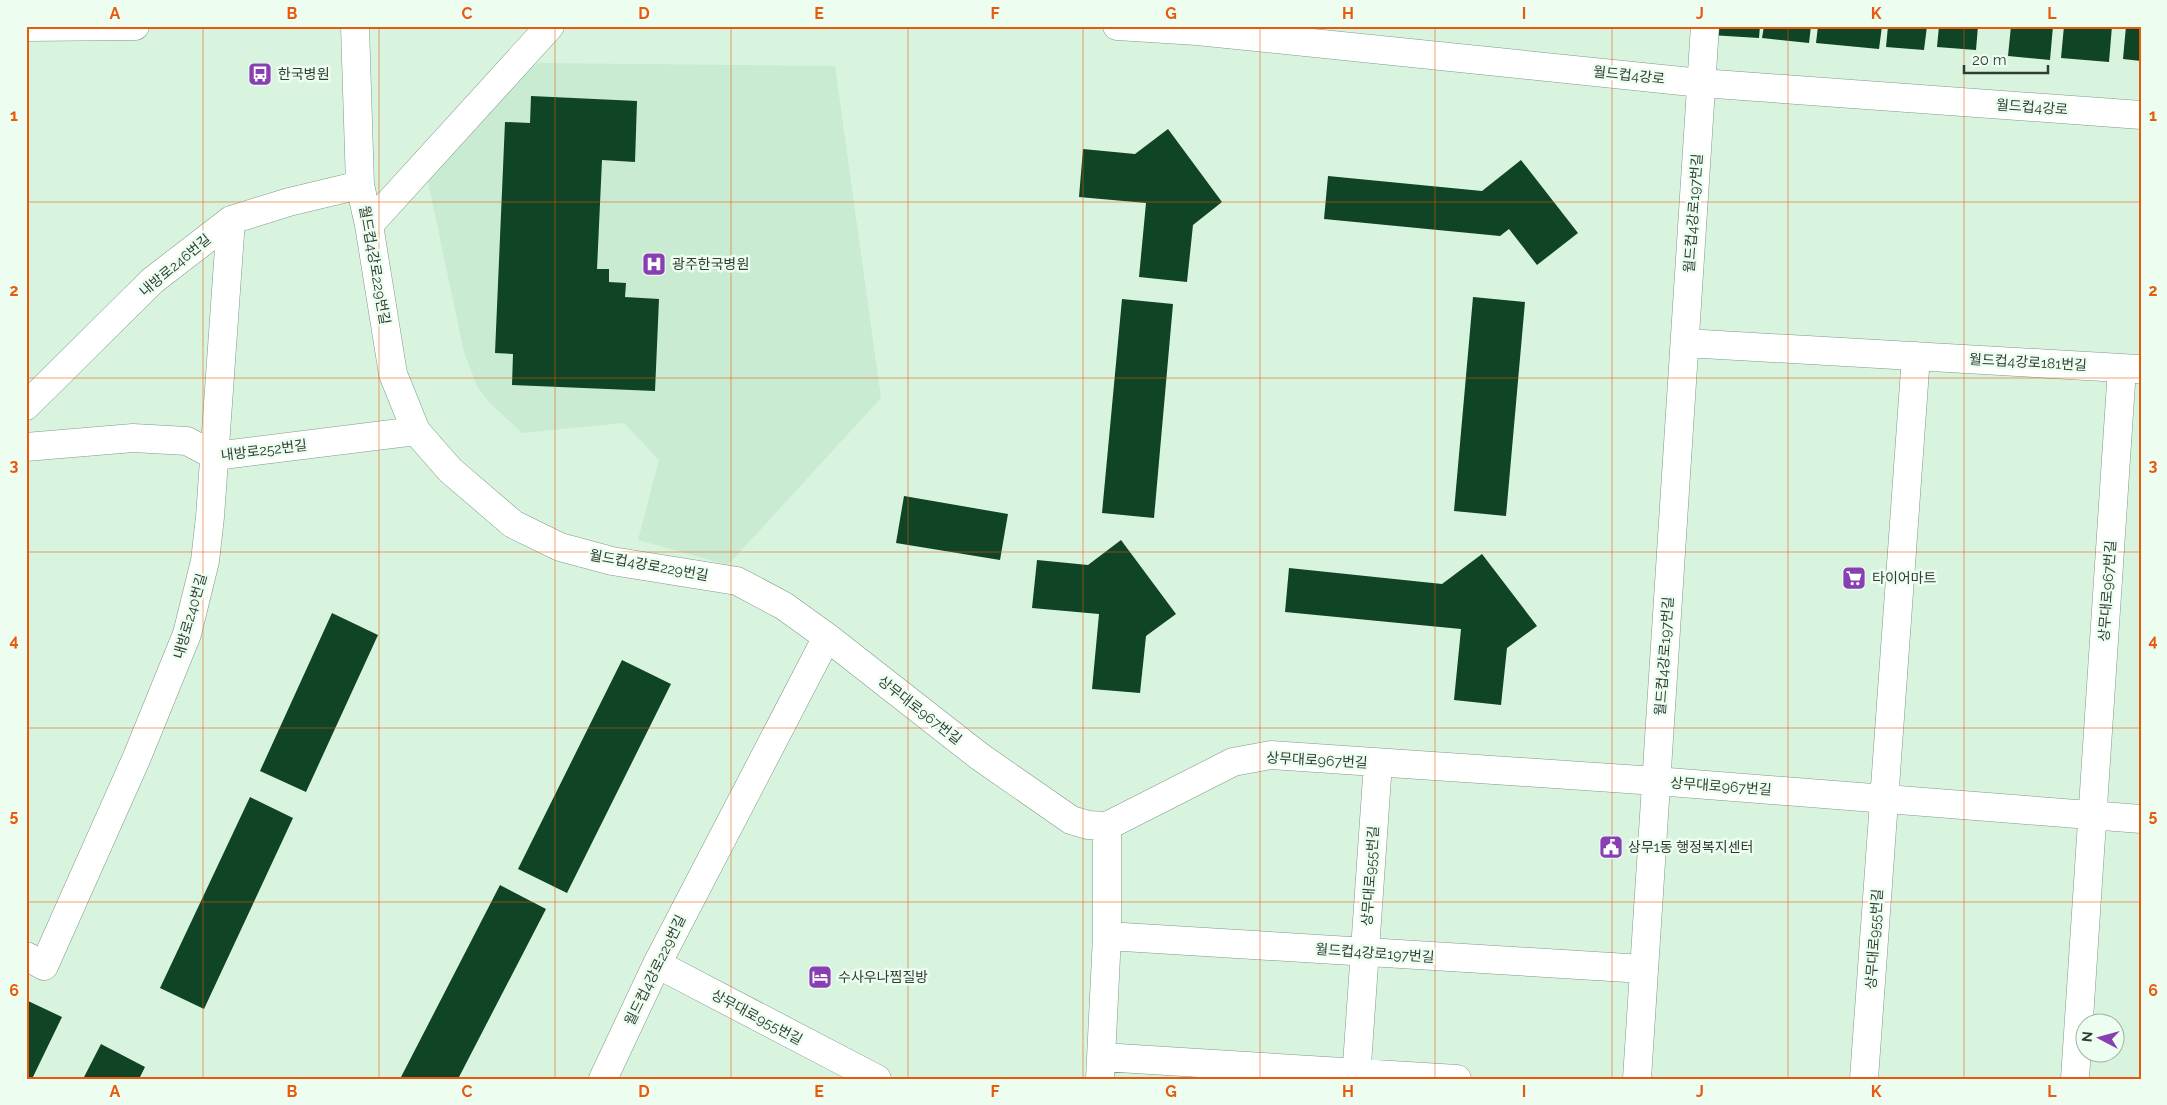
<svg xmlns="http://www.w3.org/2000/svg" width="2167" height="1105" viewBox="0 0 2167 1105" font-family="Raleway,'Noto Sans KR',sans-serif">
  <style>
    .built { fill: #c8ebd1 }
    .building { fill: #0f4425 }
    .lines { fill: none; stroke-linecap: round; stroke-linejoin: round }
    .street-casing { stroke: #7f9a86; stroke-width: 29 }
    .secondary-casing { stroke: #7f9a86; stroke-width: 29 }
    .street { stroke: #fff; stroke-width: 28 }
    .secondary { stroke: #fff; stroke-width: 28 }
    .grid { fill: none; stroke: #e8590c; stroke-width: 1; stroke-opacity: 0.55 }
    .labels { text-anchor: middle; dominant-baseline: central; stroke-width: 5; stroke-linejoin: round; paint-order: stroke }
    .poi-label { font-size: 14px; fill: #313d34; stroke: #edfef1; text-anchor: start }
    .street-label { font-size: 14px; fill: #313d34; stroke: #edfef1 }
    .neatline { fill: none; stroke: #e8590c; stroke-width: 2 }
    .grid-label { font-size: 16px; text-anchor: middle; font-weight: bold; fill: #e8590c }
  </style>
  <rect width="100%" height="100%" fill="#d8f4df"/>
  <path class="built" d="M 539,63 L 835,66 L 881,398 L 728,565 L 638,540 L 659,460 L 624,423 L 522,433 L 489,402 L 477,386 L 464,352 L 427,177 L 509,83 Z"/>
  <path class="building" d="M 1710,26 L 1760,26 L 1759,38 L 1710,35 Z
    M 1764,26 L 1811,26 L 1809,43 L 1762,38 Z
    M 1818,26 L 1882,26 L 1879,49 L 1816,43 Z
    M 1888,26 L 1927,26 L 1924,50 L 1886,47 Z
    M 1939,26 L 1978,26 L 1976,50 L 1937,47 Z
    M 2011,26 L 2053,26 L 2050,60 L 2008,56 Z
    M 2064,26 L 2112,26 L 2109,62 L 2061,58 Z
    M 2126,26 L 2141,26 L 2141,61 L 2123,59 Z
    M 531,96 L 637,101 L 635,162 L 602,160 L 597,269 L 609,269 L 609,282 L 626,283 L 625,297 L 659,299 L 655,391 L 512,385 L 513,354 L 495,353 L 505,122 L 530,123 Z
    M 1168,129 L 1222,202 L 1193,225 L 1187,282 L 1139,277 L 1146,203 L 1079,197 L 1083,149 L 1135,154 Z
    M 1521,160 L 1578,233 L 1537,265 L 1509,229 L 1500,236 L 1324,219 L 1328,176 L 1482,191 Z
    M 1473,297 L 1525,302 L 1506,516 L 1454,511 Z
    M 1122,299 L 1173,304 L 1154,518 L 1102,513 Z
    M 904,496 L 1008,514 L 1000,560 L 896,543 Z
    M 1121,540 L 1176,614 L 1146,636 L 1140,693 L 1092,689 L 1099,614 L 1032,608 L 1037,560 L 1088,565 Z
    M 1482,554 L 1537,626 L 1507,648 L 1501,705 L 1454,700 L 1461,629 L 1285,612 L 1289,568 L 1442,584 Z
    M 332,613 L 378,635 L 306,792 L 260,771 Z
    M 622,660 L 671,684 L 567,893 L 518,869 Z
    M 250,797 L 293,818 L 204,1009 L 160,988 Z
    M 500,885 L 546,909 L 458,1079 L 400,1079 Z
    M 26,1000 L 62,1017 L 32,1079 L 26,1079 Z
    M 101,1044 L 145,1067 L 139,1079 L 83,1079 Z"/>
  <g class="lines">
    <g class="street-casing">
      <path id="street" d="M 355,26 L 360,185 L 369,225 L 393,374 L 416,431 L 450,470 L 513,524 L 560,547 L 612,561 L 737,581 L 784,606 L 827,637 L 657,964 L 603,1079
        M 369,225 L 550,26
        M 1685,343 L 2139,369
        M 26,406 L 152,281 L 231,220 L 289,202 L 360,185
        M 26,447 L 133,438 L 187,441 L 215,456 L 416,431
        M 827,637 L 979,756 L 1071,820 L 1088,825 L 1107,826 L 1233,762 L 1271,755 L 1656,781 L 2141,819
        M 1107,936 L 1644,969
        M 26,956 L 44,966 L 137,757 L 187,634 L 205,561 L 210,517 L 231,220
        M 657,964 L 877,1079
        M 1102,1057 L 1457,1079
        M 1100,1079 L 1107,936 L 1107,826
        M 1356,1079 L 1378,763
        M 1637,1079 L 1705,26
        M 1864,1079 L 1916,356
        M 2075,1079 L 2122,368"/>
    </g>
    <g class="secondary-casing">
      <path id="secondary" d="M 1117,26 L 1197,31 L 1701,83 L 2141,115
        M 26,27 L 135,26"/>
    </g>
    <use href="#street" class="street"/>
    <use href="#secondary" class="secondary"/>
  </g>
  <path class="grid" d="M 203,26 L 203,1079M 379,26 L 379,1079M 555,26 L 555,1079M 731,26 L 731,1079M 908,26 L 908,1079M 1083,26 L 1083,1079M 1260,26 L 1260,1079M 1435,26 L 1435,1079M 1612,26 L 1612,1079M 1788,26 L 1788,1079M 1964,26 L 1964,1079M 26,202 L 2141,202M 26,378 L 2141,378M 26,552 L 2141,552M 26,728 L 2141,728M 26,902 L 2141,902"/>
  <defs>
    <g id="bus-square" transform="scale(1.25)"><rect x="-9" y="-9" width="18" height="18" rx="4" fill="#883fb1" stroke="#edfef1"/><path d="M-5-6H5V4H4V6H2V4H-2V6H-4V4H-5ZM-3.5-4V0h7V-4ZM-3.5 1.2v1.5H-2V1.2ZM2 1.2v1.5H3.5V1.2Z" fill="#fff"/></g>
    <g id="hospital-square" transform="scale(1.25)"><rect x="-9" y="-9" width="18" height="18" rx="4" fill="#883fb1" stroke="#edfef1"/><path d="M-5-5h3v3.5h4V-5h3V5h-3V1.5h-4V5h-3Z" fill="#fff"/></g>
    <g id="supermarket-square" transform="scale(1.25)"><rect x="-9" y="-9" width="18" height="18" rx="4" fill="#883fb1" stroke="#edfef1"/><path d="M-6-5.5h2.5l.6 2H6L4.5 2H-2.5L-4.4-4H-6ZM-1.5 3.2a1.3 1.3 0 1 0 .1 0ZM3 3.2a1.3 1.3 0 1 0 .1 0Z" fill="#fff"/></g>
    <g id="civic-square" transform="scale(1.25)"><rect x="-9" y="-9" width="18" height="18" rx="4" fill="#883fb1" stroke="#edfef1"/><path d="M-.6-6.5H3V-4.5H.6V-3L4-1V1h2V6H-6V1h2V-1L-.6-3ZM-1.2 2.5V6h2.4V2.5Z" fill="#fff"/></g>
    <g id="hotel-square" transform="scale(1.25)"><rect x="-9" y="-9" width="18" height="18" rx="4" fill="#883fb1" stroke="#edfef1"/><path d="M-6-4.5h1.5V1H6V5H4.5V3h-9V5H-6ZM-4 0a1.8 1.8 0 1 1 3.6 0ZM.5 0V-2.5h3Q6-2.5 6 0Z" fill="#fff"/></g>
  </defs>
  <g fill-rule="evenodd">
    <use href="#bus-square" x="260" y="74"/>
    <use href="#hospital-square" x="654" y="264"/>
    <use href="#supermarket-square" x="1854" y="578"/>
    <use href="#civic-square" x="1611" y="847"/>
    <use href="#hotel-square" x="820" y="977"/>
  </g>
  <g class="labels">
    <g class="poi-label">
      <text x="278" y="74">한국병원</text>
      <text x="672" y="264">광주한국병원</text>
      <text x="1872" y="578">타이어마트</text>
      <text x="1628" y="847">상무1동 행정복지센터</text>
      <text x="838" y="977">수사우나찜질방</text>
    </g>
    <g class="street-label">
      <text transform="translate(1629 75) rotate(6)">월드컵4강로</text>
      <text transform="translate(2032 107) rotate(4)">월드컵4강로</text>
      <text transform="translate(1693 213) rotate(-86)">월드컵4강로197번길</text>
      <text transform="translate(175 265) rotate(-40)">내방로246번길</text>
      <text transform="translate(375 265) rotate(80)">월드컵4강로229번길</text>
      <text transform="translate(2028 362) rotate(3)">월드컵4강로181번길</text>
      <text transform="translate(264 450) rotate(-7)">내방로252번길</text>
      <text transform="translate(649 565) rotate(10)">월드컵4강로229번길</text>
      <text transform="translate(2107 591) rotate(-86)">상무대로967번길</text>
      <text transform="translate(190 616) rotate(-74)">내방로240번길</text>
      <text transform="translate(1664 656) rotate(-86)">월드컵4강로197번길</text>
      <text transform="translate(920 710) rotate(38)">상무대로967번길</text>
      <text transform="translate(1317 760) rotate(3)">상무대로967번길</text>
      <text transform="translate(1721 786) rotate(4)">상무대로967번길</text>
      <text transform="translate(1370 876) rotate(-86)">상무대로955번길</text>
      <text transform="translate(1874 939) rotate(-86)">상무대로955번길</text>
      <text transform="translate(1375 953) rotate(4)">월드컵4강로197번길</text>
      <text transform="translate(655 970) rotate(-64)">월드컵4강로229번길</text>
      <text transform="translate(757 1017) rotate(28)">상무대로955번길</text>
    </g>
  </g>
  <rect width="2167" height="1105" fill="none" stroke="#edfef1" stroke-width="55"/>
  <g transform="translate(2100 1038) rotate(276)"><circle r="24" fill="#edfef1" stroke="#a2b1a5"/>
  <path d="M0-4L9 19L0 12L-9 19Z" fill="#883fb1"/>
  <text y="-8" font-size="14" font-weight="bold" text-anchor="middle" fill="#313d34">N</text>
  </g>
  <path d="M1964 65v8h84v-8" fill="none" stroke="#313d34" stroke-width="2.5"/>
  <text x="1972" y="65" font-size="15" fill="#313d34" stroke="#edfef1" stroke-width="4" paint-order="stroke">20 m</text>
  <rect x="28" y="28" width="2112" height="1050" class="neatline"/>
  <g class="grid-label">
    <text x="115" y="19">A</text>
    <text x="292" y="19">B</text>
    <text x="467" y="19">C</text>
    <text x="644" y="19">D</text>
    <text x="819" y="19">E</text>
    <text x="995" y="19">F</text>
    <text x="1171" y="19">G</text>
    <text x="1348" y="19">H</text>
    <text x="1524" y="19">I</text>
    <text x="1700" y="19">J</text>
    <text x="1876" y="19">K</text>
    <text x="2052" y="19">L</text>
    <text x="14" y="121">1</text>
    <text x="2153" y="121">1</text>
    <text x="14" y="296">2</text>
    <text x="2153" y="296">2</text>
    <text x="14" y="471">3</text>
    <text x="2153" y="471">3</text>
    <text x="14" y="646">4</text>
    <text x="2153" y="646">4</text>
    <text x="14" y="821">5</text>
    <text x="2153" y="821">5</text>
    <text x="14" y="996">6</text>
    <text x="2153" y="996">6</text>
    <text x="115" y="1097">A</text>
    <text x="292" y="1097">B</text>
    <text x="467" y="1097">C</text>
    <text x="644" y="1097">D</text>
    <text x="819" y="1097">E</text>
    <text x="995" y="1097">F</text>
    <text x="1171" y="1097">G</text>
    <text x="1348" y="1097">H</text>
    <text x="1524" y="1097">I</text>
    <text x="1700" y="1097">J</text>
    <text x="1876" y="1097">K</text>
    <text x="2052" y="1097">L</text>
  </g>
</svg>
